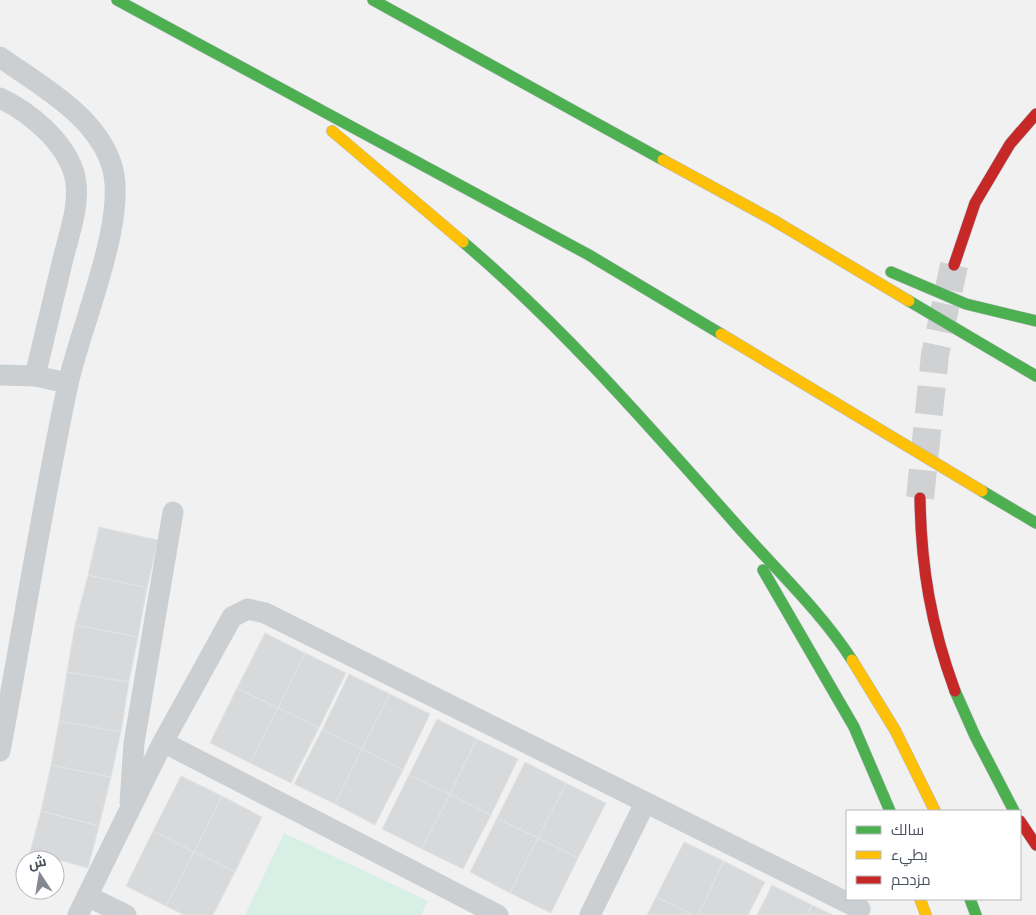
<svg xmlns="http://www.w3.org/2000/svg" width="1036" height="915" viewBox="0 0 1036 915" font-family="Lato,Cairo,sans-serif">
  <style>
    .green { fill: #d7efe4 }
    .building { fill: #d8d9db; stroke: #e2e3e4 }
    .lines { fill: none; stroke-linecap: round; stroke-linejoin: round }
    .highway-tunnel { stroke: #cfd1d3; stroke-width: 28; stroke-dasharray: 28 14; stroke-linecap: butt }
    .fast-casing { stroke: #b6b9c0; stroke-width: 12 }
    .slow-casing { stroke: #b6b9c0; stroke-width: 12 }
    .jam-casing { stroke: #b6b9c0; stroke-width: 12 }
    .street { stroke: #cccfd2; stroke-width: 21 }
    .fast { stroke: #4caf50; stroke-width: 11 }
    .slow { stroke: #ffc107; stroke-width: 11 }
    .jam { stroke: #c62828; stroke-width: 11 }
  </style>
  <rect width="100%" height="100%" fill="#f1f1f1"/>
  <path class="green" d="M 284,833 L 428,901 L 421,915 L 245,915 Z"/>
  <path class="building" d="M 99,527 L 158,540 L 147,588 L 88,575 Z
    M 88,575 L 147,588 L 138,637 L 75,625 Z
    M 75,625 L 138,637 L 129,682 L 67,672 Z
    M 265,633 L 305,653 L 278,708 L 237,688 Z
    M 305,653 L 346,673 L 319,728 L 278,708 Z
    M 67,672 L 129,682 L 121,732 L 59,721 Z
    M 349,674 L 390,694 L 362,749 L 322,730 Z
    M 237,688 L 278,708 L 250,763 L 210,743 Z
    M 390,694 L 430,714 L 403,770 L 362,749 Z
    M 278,708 L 319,728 L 291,783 L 250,763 Z
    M 437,719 L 477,739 L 450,794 L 409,775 Z
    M 59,721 L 121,732 L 111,777 L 51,765 Z
    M 322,730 L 362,749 L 335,804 L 294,784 Z
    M 477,739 L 518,759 L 491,815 L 450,794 Z
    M 362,749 L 403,770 L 375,825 L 335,804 Z
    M 525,762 L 566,783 L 538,838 L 497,818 Z
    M 51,765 L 111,777 L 99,826 L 41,811 Z
    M 409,775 L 450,794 L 422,849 L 382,829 Z
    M 181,776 L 222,796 L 194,852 L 153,831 Z
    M 566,783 L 606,803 L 578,858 L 538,838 Z
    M 450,794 L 491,815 L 463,869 L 422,849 Z
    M 222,796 L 262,817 L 235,872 L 194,852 Z
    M 41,811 L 99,826 L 88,868 L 30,852 Z
    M 497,818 L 538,838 L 510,893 L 470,872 Z
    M 153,831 L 194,852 L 166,906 L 126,886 Z
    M 538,838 L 578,858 L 551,913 L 510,893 Z
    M 684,842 L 724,861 L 698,915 L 693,915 L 656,897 Z
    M 194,852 L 235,872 L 213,915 L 184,915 L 166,906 Z
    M 724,861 L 765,882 L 748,915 L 698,915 Z
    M 772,885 L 812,905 L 807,915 L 757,915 Z
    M 656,897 L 693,915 L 647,915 Z
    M 812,905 L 833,915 L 807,915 Z"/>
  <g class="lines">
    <path class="highway-tunnel" d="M 920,498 L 935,355 L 954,265"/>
    <g class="fast-casing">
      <path id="fast" d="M 117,0 L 589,255 L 721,334
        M 373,0 L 663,160
        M 463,242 C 562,326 648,425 734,522 C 774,568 819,609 852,660
        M 891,272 L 966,304 L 1036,321
        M 909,301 L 1036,376
        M 982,491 L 1036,523
        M 763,570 L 854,727 L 890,811
        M 955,691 L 975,736 L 1014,811
        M 970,899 L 976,915"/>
    </g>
    <g class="slow-casing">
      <path id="slow" d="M 332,131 L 463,242
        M 663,160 L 773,220 L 909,301
        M 721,334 L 982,491
        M 852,660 L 895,730 L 935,811
        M 920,899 L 926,915"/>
    </g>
    <g class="jam-casing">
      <path id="jam" d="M 954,265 L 975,203 L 1010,144 L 1036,114
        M 920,498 C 921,567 931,626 955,691
        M 1020,821 L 1036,845"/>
    </g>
    <path class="street" d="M 0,57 C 39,85 94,114 111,163 C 130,216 80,327 68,384 C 42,506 23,629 0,751
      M 0,98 C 30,112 67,143 75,177 C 81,204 68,237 62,263 C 53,301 44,338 35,376
      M 0,375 L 35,376 L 68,383
      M 163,742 L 498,915
      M 130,803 L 134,743 L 173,512
      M 87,896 L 126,915
      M 78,915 L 163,742 L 232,617 L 248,609 L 265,613 L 860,909
      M 590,915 L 645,803"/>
    <use href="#fast" class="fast"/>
    <use href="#slow" class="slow"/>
    <use href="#jam" class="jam"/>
  </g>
  <rect x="846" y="810" width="175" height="90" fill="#ffffff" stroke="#b6b9be"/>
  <rect x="856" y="826" width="25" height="8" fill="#4caf50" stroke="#b6b9be"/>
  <text x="891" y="835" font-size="15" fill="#49505c">سالك</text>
  <rect x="856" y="851" width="25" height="8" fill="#ffc107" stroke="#b6b9be"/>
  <text x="891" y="860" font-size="15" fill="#49505c">بطيء</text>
  <rect x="856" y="876" width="25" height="8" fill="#c62828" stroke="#b6b9be"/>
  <text x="891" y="885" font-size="15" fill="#49505c">مزدحم</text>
  <g transform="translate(40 875) rotate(348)"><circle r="24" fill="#ffffff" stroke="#b6b9be"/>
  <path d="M0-4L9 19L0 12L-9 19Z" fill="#848890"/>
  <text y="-8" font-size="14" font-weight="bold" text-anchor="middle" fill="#49505c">ش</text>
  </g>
</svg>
